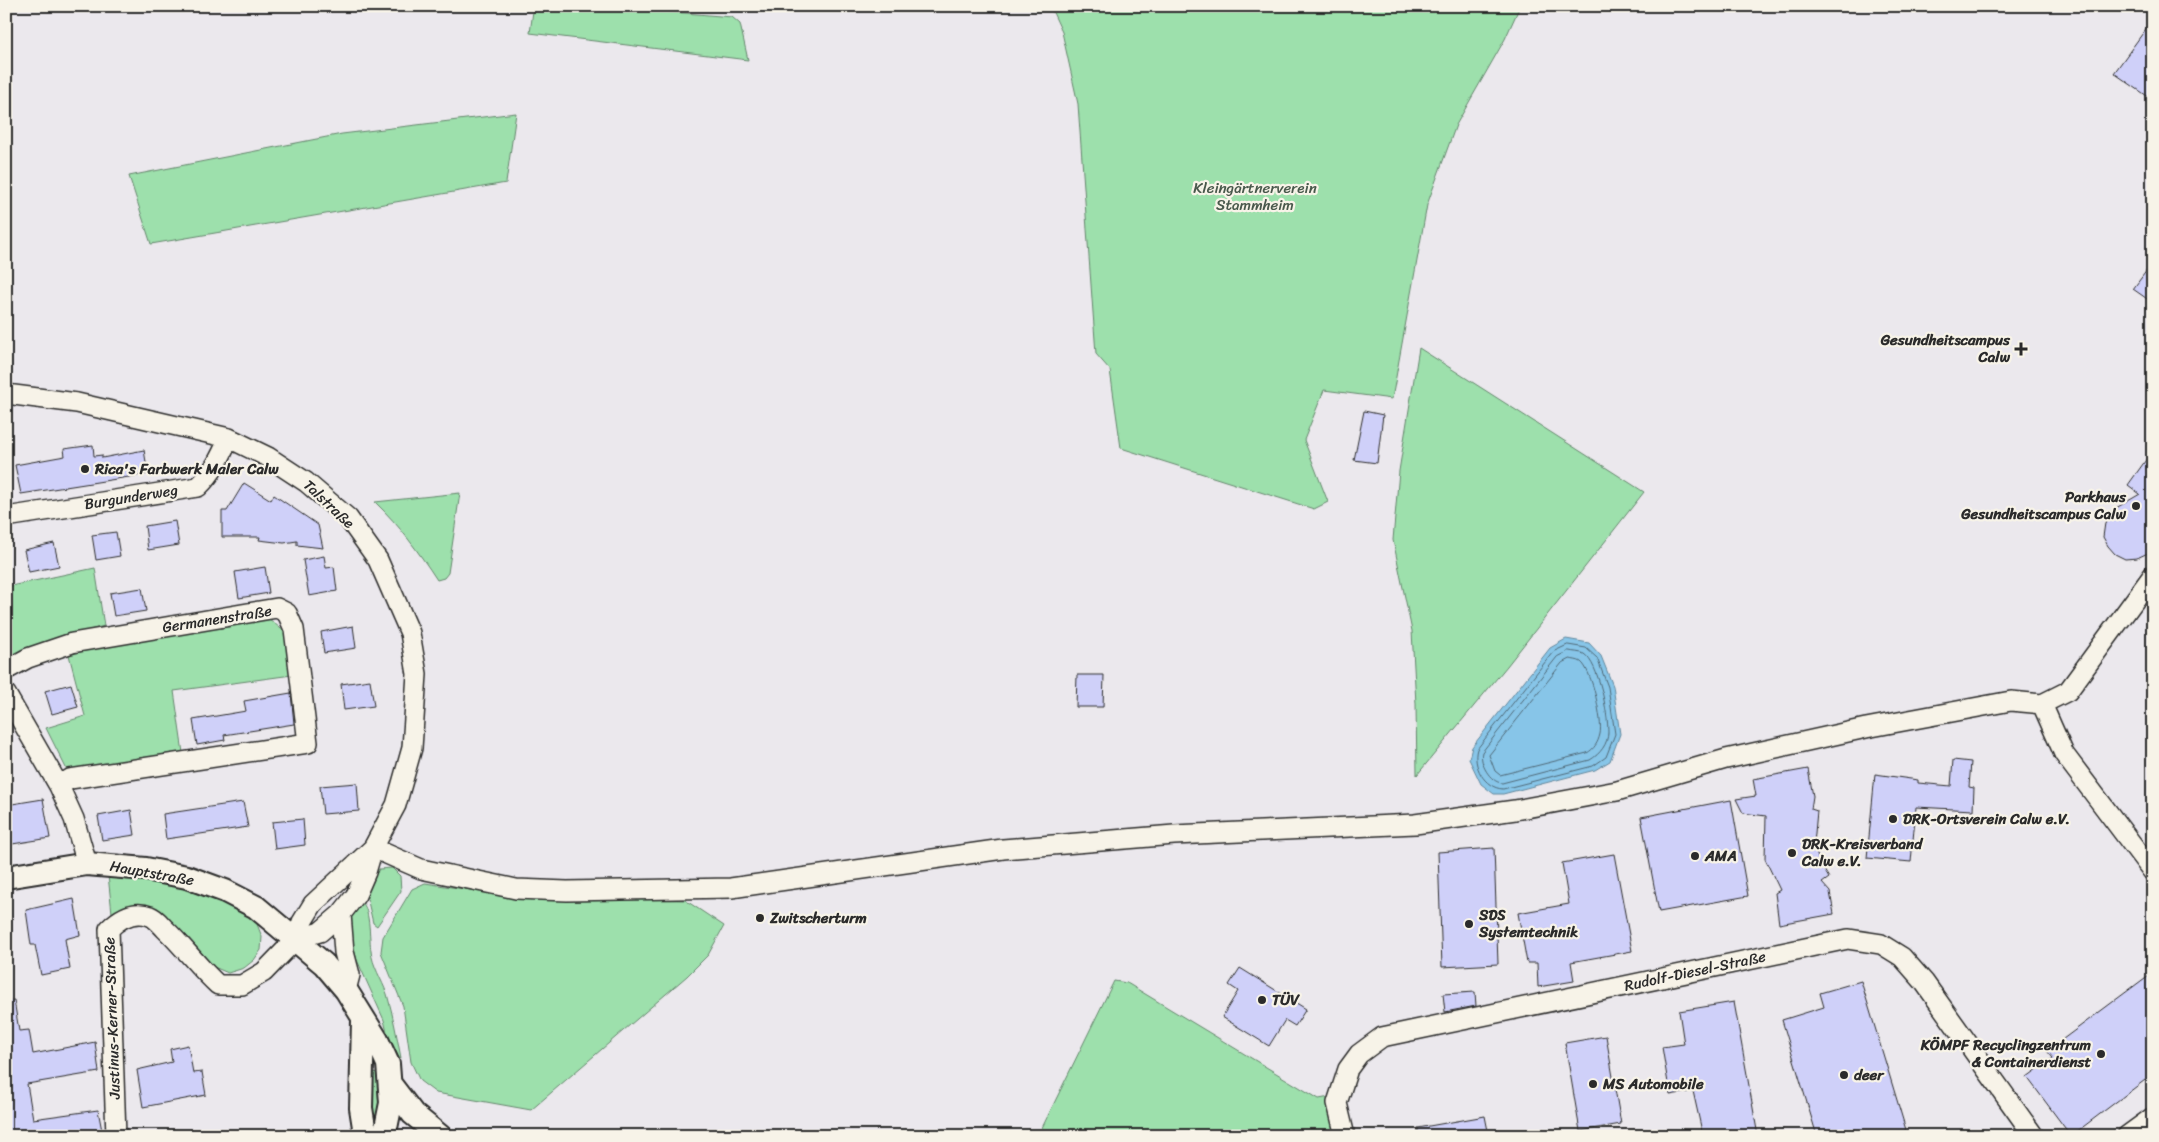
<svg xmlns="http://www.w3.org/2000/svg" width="2159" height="1142" viewBox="0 0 2159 1142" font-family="Sriracha,sans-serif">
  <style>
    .green { fill: #9de0ac; stroke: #64866c }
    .water { fill: #87c5e8; stroke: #62879c }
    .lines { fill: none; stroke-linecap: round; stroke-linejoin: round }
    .shore { stroke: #506977; stroke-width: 1 }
    .building { fill: #cfd0f9; stroke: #2b2b2b }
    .minor-casing { stroke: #2b2b2b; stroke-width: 22 }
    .tertiary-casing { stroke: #2b2b2b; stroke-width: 26 }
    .minor { stroke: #f7f3e8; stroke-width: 19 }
    .tertiary { stroke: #f7f3e8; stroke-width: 22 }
    .poi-dot { fill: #2b2b2b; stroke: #f7f3e8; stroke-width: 2 }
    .labels { text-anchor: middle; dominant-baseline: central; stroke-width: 4.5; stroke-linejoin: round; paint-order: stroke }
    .park-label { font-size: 15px; fill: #48584b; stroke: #f7f3e8 }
    .poi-label { font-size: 15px; font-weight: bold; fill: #2b2b2b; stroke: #f7f3e8; text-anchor: start }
    .street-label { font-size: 15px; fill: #2b2b2b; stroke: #f7f3e8 }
  </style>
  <rect width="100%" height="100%" fill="#ebe8ed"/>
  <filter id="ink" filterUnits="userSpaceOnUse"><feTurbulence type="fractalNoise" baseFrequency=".02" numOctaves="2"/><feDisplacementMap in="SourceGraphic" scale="10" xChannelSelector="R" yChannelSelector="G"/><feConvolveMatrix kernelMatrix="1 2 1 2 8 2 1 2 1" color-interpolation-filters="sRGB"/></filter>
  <g filter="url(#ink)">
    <path class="green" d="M 1050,6 L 1520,6 L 1505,39 L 1456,125 L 1427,205 L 1392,399 L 1324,390 L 1304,440 L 1328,502 L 1314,509 L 1121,448 L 1110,370 L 1096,354 L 1078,104 L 1062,32 Z
      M 637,9 L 732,17 L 740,24 L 748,60 L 530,33 L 533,11 Z
      M 516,113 L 506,183 L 151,244 L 129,176 L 342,134 Z
      M 1419,348 L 1644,492 L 1507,666 L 1417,775 L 1416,704 L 1412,631 L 1393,540 L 1399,471 Z
      M 460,493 L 448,573 L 444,578 L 437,580 C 418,551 400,526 375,502 Z
      M 95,568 L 104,626 L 36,645 L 6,658 L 6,587 Z
      M 268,618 L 286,633 L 292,675 L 174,691 L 183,753 L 67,770 L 46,728 L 85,716 L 69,655 L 115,643 Z
      M 392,868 L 400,876 L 401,891 L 377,926 L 373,923 L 366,893 L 379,869 Z
      M 108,875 L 168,884 L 213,898 L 247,915 L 257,924 L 262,937 L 261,950 L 254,960 L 244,968 L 228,973 L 214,967 L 188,937 L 157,910 L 127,905 L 112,913 Z
      M 425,883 L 517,897 L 685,900 L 724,926 L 708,955 L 687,976 L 531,1110 L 436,1093 L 420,1081 L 411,1062 L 403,1006 L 381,952 L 383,937 L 412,889 Z
      M 359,900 C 371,905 369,939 371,951 C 372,965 382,980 387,994 C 393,1015 397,1037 401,1058 L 399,1060 L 393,1057 L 384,1020 L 357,960 L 349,932 L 351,917 Z
      M 1114,981 L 1127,983 L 1319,1099 L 1330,1097 L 1335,1136 L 1038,1136 Z
      M 381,1072 L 382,1120 L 375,1121 L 371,1119 L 369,1073 Z"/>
    <path class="water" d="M 1566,639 L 1589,643 L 1601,656 L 1613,686 L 1620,734 L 1610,761 L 1595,770 L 1503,794 L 1494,794 L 1481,784 L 1469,759 L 1472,747 L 1550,648 Z"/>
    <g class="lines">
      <path class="shore" d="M 1568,645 L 1586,648 L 1597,658 L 1608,687 L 1615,734 L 1606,757 L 1593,766 L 1503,789 C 1484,788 1472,765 1477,749 L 1553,652 Z
        M 1569,651 C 1573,652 1580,652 1584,654 C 1599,664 1608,714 1608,732 C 1608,744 1600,754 1590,760 L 1502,783 C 1490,782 1479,763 1482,752 L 1557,657 Z
        M 1570,659 C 1574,660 1578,660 1581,662 C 1592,670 1603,722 1600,734 C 1598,743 1594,749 1587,753 L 1500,775 L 1495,771 L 1489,755 L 1562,663 Z"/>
    </g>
    <path class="building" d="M 2153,19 L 2153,100 L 2114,73 Z
      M 2153,262 L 2153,303 L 2133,289 Z
      M 1364,411 L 1383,415 L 1377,463 L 1354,460 Z
      M 93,445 L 94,456 L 102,455 L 102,458 L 144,450 L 148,474 L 21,494 L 15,465 L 65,456 L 64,449 Z
      M 2153,450 L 2153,546 L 2148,553 L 2137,558 L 2125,559 L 2115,554 L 2108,546 L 2103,537 L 2105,523 L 2108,515 L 2116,508 L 2140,494 L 2128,485 Z
      M 244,483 L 271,500 L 274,495 L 318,525 L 323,548 L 297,545 L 297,541 L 284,543 L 259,540 L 260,537 L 222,537 L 222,511 L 227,511 Z
      M 175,521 L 179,545 L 148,550 L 145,526 Z
      M 116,532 L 120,556 L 96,560 L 92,535 Z
      M 54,543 L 59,566 L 29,572 L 24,550 Z
      M 324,556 L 326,568 L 334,567 L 337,591 L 309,596 L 303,560 Z
      M 265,567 L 269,593 L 239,598 L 235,572 Z
      M 142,588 L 146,611 L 114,616 L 110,593 Z
      M 353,626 L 356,648 L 324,653 L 321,632 Z
      M 1077,675 L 1104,675 L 1103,707 L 1076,707 Z
      M 370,680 L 374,706 L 344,710 L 341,684 Z
      M 71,684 L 78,707 L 52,714 L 45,691 Z
      M 291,693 L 294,724 L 224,735 L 225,740 L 197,745 L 193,720 L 246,711 L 244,701 Z
      M 1953,760 L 1971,762 L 1969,787 L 1974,788 L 1973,810 L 1916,807 L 1911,862 L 1867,858 L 1875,774 L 1918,780 L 1918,783 L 1951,786 Z
      M 1808,769 L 1813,796 L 1811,809 L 1817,811 L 1814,844 L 1819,862 L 1829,878 L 1822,883 L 1830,892 L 1834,914 L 1779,924 L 1775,893 L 1780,890 L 1765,859 L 1766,816 L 1743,813 L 1736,799 L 1756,796 L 1753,779 Z
      M 357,783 L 359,811 L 323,814 L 320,786 Z
      M 43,799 L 50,838 L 6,845 L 6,805 Z
      M 1731,800 L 1748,896 L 1659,912 L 1641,817 Z
      M 243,802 L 248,827 L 166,839 L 163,814 Z
      M 131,810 L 135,835 L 102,840 L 98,816 Z
      M 303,819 L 305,845 L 275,849 L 272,822 Z
      M 1494,848 L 1498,964 L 1442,967 L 1438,852 Z
      M 1614,854 L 1632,951 L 1571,962 L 1574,981 L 1538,987 L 1537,963 L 1527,963 L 1518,913 L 1569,904 L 1562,863 Z
      M 74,899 L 80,935 L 65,939 L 70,969 L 41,975 L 35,945 L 31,945 L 26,910 Z
      M 1240,968 L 1306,1009 L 1295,1026 L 1285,1020 L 1269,1046 L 1222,1017 L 1238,991 L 1229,985 Z
      M 2153,972 L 2153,1074 L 2071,1136 L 2027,1077 L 2053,1058 L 2047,1051 Z
      M 1861,981 L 1906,1130 L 1887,1136 L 1817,1136 L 1782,1020 L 1824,1007 L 1820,993 Z
      M 1475,992 L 1476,1006 L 1445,1012 L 1443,994 Z
      M 14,1000 L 19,1031 L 29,1030 L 33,1054 L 95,1042 L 99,1072 L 27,1084 L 33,1119 L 98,1110 L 103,1136 L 6,1136 L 6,1001 Z
      M 1734,1002 L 1758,1136 L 1703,1136 L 1693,1091 L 1670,1095 L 1662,1047 L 1684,1044 L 1679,1011 Z
      M 1606,1036 L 1621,1124 L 1580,1131 L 1565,1043 Z
      M 188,1045 L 193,1073 L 202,1072 L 206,1095 L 143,1107 L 137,1070 L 172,1062 L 170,1049 Z
      M 1485,1116 L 1489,1136 L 1418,1136 L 1418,1128 Z"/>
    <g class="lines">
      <g class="minor-casing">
        <path id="minor" d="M 6,394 L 77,403 L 229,438 L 268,457 L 306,482 L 348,518 L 378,560 L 410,633 L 417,674 L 412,748 L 396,805 L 373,848 L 366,872 L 356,895 L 341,914 L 320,932 L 296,939
          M 6,517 L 198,487 C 213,473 221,456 229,438
          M 6,670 L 28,658 L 72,643 L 277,608 L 287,613 L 294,629 L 308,743 L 70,779 L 59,786
          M 6,694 L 59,786 L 74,819 L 87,864
          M 2042,704 L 2064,754 L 2153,872
          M 373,848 L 421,869 L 516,889 L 567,891 L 731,888 L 1003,849 L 1174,835 L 1415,824 L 1515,810 L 1617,791 L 1726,759 L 1866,728 L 2011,701 L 2042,704 L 2068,691 L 2153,575
          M 341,914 L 344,952 L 350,975 L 346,990
          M 116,1136 L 109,929 C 120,918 134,910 150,916 C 156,918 161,925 165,929 C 184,947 199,968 218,985 L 242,985 L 264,972 L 296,939 L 302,922 L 313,904 L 372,849
          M 1345,1136 L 1337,1103 L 1348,1069 L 1359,1054 L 1382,1037 L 1848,939 L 1881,944 L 1902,957 L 1924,982 L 2034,1136
          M 2127,1136 L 2153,1117"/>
      </g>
      <g class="tertiary-casing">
        <path id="tertiary" d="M 6,877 L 87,864 L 146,869 L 187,877 L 225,891 L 256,907 L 324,964 L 346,990 L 377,1040 L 388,1064 L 391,1103 L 386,1128 L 382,1136
          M 363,1020 L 361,1108 L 364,1127 L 370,1136
          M 390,1084 L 413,1114 L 440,1136"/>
      </g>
      <use href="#minor" class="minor"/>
      <use href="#tertiary" class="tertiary"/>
    </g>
  </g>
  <g class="poi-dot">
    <path d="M2018.5 341.5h5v5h5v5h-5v5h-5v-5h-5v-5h5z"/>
    <circle cx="85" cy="469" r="5"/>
    <circle cx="2136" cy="506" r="5"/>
    <circle cx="1893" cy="819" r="5"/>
    <circle cx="1792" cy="853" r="5"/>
    <circle cx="1695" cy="856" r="5"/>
    <circle cx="760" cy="918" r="5"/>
    <circle cx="1469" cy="924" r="5"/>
    <circle cx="1262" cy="1000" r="5"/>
    <circle cx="2101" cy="1054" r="5"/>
    <circle cx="1844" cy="1075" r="5"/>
    <circle cx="1593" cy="1084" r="5"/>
  </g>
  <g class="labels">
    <g class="park-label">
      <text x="1255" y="188">Kleingärtnerverein<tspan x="1255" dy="17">Stammheim</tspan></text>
    </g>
    <g class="poi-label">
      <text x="2010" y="340" text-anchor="end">Gesundheitscampus<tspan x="2010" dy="17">Calw</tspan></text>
      <text x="95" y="469">Rica's Farbwerk Maler Calw</text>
      <text x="2126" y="497" text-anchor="end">Parkhaus<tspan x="2126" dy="17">Gesundheitscampus Calw</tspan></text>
      <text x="1903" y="819">DRK-Ortsverein Calw e.V.</text>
      <text x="1802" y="844">DRK-Kreisverband<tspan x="1802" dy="17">Calw e.V.</tspan></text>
      <text x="1705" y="856">AMA</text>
      <text x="1479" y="915">SDS<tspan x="1479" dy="17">Systemtechnik</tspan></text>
      <text x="770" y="918">Zwitscherturm</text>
      <text x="1272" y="1000">TÜV</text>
      <text x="2091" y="1045" text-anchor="end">KÖMPF Recyclingzentrum<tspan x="2091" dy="17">&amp; Containerdienst</tspan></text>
      <text x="1854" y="1075">deer</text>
      <text x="1603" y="1084">MS Automobile</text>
    </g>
    <g class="street-label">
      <text transform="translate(131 497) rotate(-9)">Burgunderweg</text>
      <text transform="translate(329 504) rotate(43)">Talstraße</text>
      <text transform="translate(217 619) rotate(-9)">Germanenstraße</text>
      <text transform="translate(152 873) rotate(10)">Hauptstraße</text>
      <text transform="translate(1695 971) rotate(-12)">Rudolf-Diesel-Straße</text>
      <text transform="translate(112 1018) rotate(-92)">Justinus-Kerner-Straße</text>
    </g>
  </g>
  <rect width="2159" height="1142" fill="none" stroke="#f7f3e8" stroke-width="25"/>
  <rect x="12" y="12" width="2134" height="1117" fill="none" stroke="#2b2b2b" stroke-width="2" filter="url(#ink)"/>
</svg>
